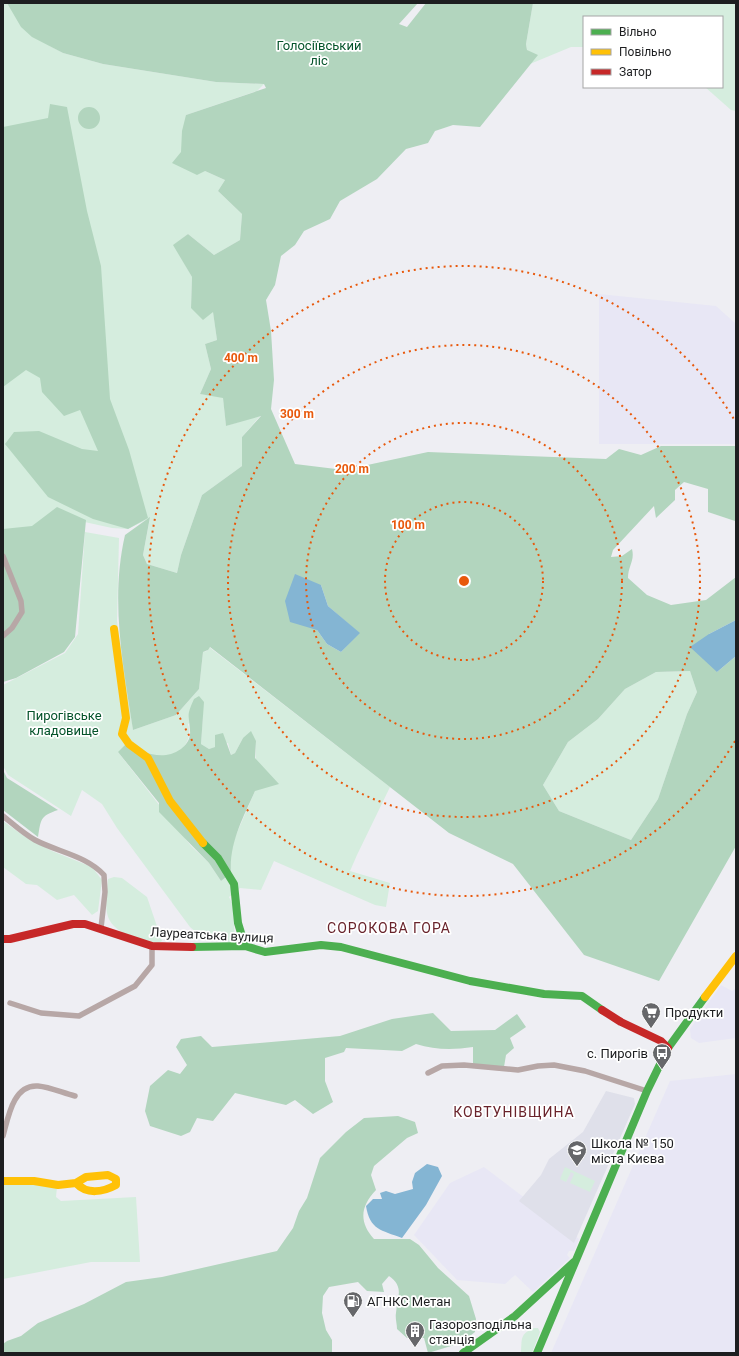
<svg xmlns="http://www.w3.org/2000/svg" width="739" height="1356" viewBox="0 0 739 1356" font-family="Roboto,sans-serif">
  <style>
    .industrial { fill: #e8e7f5 }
    .built { fill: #dfe0ea }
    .green { fill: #d5edde; fill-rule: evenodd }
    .forest { fill: #b2d5be; fill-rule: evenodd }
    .water { fill: #84b5d3 }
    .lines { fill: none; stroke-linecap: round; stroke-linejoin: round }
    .street { stroke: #b7a7a6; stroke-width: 5.5 }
    .fast { stroke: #4caf50; stroke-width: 8 }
    .slow { stroke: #ffc107; stroke-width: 8 }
    .jam { stroke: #c62828; stroke-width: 8 }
    .ring { fill: none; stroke: #e8590c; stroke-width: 2; stroke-dasharray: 2 4 }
    .labels { text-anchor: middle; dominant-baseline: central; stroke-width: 3.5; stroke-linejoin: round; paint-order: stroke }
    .park-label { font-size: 13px; fill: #04532a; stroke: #fff }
    .street-label { font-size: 13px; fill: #1d1e20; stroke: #fff }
    .poi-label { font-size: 13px; fill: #1d1e20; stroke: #fff; text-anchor: start }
    .neighbourhood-label { font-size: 14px; letter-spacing: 1px; fill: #69232b; stroke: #fff }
    .centre { fill: #e8590c; stroke: #fff; stroke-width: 2 }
    .ring-label { font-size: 12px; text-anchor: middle; font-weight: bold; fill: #e8590c; stroke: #fff; stroke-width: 3.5; stroke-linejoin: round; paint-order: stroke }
  </style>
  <rect width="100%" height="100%" fill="#eeeef3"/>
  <path class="industrial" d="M 599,294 L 716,306 L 736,324 L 736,444 L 599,444 Z
    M 721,985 L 732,991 L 736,988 L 736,1038 L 699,1043 L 691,1038 L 690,1029 Z
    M 736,1074 L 736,1353 L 551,1353 L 670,1081 Z
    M 484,1167 L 579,1239 L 574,1251 L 569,1251 L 567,1255 L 570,1258 L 533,1292 L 515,1275 L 505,1284 L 457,1280 L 414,1235 L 450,1183 Z"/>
  <path class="built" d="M 606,1091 L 634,1098 L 635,1104 L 574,1243 L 519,1201 L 541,1175 L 549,1159 L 583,1132 Z"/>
  <path class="green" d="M 3,3 L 20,3 L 50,46 L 63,53 L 103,64 L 216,82 L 264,84 L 257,91 L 186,115 L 205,171 L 225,180 L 218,191 L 242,214 L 240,240 L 214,255 L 188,234 L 174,245 L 192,277 L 191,308 L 213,311 L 217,340 L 205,344 L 211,369 L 200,394 L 223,397 L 226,426 L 261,415 L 242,437 L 242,466 L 202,495 L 181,555 L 177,573 L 147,564 L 143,555 L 150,518 L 128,529 L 112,528 L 80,521 L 3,537 Z
    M 533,3 L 736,3 L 736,111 L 731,110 L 705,87 L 722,87 L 722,17 L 584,17 L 584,47 L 571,47 L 530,64 L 526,44 Z
    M 85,532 L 119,538 L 117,621 L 133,730 L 176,715 L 199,689 L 203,652 L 207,651 L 209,647 L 390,787 L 357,855 L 350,871 L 390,883 L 386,907 L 375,905 L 274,861 L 261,890 L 240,888 L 229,897 L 233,905 L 235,943 L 203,938 L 190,927 L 117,828 L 102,804 L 82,790 L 71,816 L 8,775 L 3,766 L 3,685 L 65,653 L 78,634 ZM 203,714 L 201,744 L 209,749 L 228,743 L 231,755 L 235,753 L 243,738 L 256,741 L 255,791 L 233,842 L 230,858 L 231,873 L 221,881 L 209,863 L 191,846 L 118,752 C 133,753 150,757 165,756 C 182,756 193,739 188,724 Z
    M 690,671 L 697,692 L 687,714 L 658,799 L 631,840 L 559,811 L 543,785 L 568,742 L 598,719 L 625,689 L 656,672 Z
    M 3,821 L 24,836 L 52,851 L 92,867 L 102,880 L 98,911 L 92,915 L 74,895 L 57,900 L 37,885 L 26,884 L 3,867 Z
    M 114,877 L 122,878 L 147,897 L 162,941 L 157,944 C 139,939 111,934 107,913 C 105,903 107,890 108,879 Z
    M 565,1167 L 595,1181 L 590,1192 L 570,1183 L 574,1174 L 571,1172 L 566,1182 L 560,1179 Z
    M 3,1178 L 57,1187 L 56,1197 L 61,1201 L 136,1197 L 140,1262 L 91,1262 L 3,1279 Z
    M 534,1328 L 538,1328 L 540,1332 L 532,1353 L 521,1353 C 522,1338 520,1334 534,1328 Z"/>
  <path class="forest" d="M 7,3 L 418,3 L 399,24 L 407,27 L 426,3 L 533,3 L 526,44 L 527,50 L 538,55 L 480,127 L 453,125 L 435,131 L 428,143 L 406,149 L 377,179 L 340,201 L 330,219 L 304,231 L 295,245 L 281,256 L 275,285 L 266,300 L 271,331 L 274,380 L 271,409 L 295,464 L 344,470 L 428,452 L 606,459 L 619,449 L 641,455 L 661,446 L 736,446 L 735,521 L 708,512 L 708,489 L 684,482 L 675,490 L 675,500 L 656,518 L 654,506 L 613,550 L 611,557 L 622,556 L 632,549 C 635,561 628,566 628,578 L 647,595 L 671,605 L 706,600 L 736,577 L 736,620 L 709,634 L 717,672 L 736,656 L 736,846 L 659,981 L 584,955 L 513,864 L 449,833 L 210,647 L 208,650 L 203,652 L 199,689 L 176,715 L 133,730 C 123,665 110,600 125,535 L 150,517 L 143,555 L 147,564 L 177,573 L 181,555 L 202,495 L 242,466 L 242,437 L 261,416 L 226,426 L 223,398 L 200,394 L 211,369 L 205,344 L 217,340 L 213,312 L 203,320 L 191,308 L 192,277 L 173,245 L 188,234 L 214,255 L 240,240 L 242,214 L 218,191 L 225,180 L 205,171 L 197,175 L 172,163 L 181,152 L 182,131 L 186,115 L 266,88 L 264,84 L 216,82 L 103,64 L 63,53 L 32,37 L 21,27 ZM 321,585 L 328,606 L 359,633 L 341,652 L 327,644 L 317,630 ZM 690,671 L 697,692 L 687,714 L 658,799 L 631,840 L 559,811 L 543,785 L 568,742 L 598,719 L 625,689 L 656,672 Z
    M 50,104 L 67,107 L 87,211 L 101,266 L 110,399 L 129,450 L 148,518 L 128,529 L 93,519 L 48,497 L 5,444 L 14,432 L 39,431 L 82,449 L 98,451 L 80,410 L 64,416 L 42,392 L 40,378 L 26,370 L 3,387 L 3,127 L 48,118 Z
    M78 118a11 11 0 1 1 22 0a11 11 0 1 1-22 0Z
    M 57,507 L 86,520 L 75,637 L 64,652 L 16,678 L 3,682 L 3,529 L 32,526 Z
    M 199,696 L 204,702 L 201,744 L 209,749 L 215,747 L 215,735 L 223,733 L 231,755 L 235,753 L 243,738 L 251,731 L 256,741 L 255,758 L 279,784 L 255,791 C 243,818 229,843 231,873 L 221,881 L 209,863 L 159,812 L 159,803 L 118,752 L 125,745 C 144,752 162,762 181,749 C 186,745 191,739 190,731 C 189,713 186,717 194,699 Z
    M 3,770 L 7,778 L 58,810 C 40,816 41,819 38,837 L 3,810 Z
    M 433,1013 L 451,1031 L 495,1030 L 517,1014 L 526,1027 L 510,1038 L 514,1048 L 506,1055 L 504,1067 L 473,1065 L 473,1047 C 453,1050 435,1050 416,1044 L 402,1051 L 346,1048 L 344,1052 L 325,1058 L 325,1081 L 333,1102 L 313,1114 L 295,1100 L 286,1105 L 235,1093 L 213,1121 L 197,1118 L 190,1132 L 181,1136 L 150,1126 L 145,1111 L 150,1086 L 168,1070 L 180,1074 L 187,1065 L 176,1047 L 181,1039 L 201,1036 L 212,1047 L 340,1036 L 392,1019 Z
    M 398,1116 L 415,1122 L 418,1133 L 407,1138 L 374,1166 L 371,1175 L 376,1190 C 360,1207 359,1222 374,1239 L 410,1239 L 419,1245 L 438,1268 L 469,1296 L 476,1319 L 475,1332 L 461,1343 L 428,1353 L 424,1338 L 407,1338 L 397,1329 C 397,1324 395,1318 396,1313 C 397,1298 405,1287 389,1276 L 382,1284 L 384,1292 L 367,1291 L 358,1282 L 329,1287 L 323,1296 L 322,1313 L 326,1330 L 332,1340 L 332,1353 L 3,1353 L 3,1344 L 7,1341 L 21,1336 L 38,1323 L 84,1304 L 126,1282 L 162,1277 L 277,1251 L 293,1228 L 299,1211 L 307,1198 L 320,1158 L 346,1132 L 364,1118 Z"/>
  <path class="water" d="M 295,574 L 321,585 L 328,606 L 360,633 L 341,652 L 327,644 L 317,630 L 290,622 L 285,601 Z
    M 736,620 L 736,656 L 717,672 L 690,647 L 709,634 Z
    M 427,1164 L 438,1167 L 442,1176 L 426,1205 L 402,1238 C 381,1230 370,1230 366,1206 L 373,1199 L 382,1199 L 380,1193 L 386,1191 L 395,1194 L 413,1189 L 412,1182 L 415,1173 Z"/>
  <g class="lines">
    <path class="street" d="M 3,556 L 21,601 L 22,612 L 12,628 L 3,636
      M 3,816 C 13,824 24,834 35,840 C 58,852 87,856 104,875 L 105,892 L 101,928
      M 10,1003 L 41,1013 L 79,1016 L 135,986 L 152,965 L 152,946
      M 428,1073 L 442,1066 L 464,1065 L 518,1070 L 538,1066 L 554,1065 L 585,1071 L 647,1091
      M 3,1136 C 8,1118 13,1084 38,1086 C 50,1087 63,1093 75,1096"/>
    <path class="fast" d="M 203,843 L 218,858 L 234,884 L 238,923 L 245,946
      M 192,947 L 245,946 L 265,952 L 321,945 L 341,947 L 470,981 L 544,994 L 582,996 L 602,1010
      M 463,1353 L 515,1316 L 574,1262
      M 537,1353 L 647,1091 L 668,1048 L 705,997"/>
    <path class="slow" d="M 114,629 L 126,718 L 122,734 L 129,744 L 148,758 L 170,801 L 203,843
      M 705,997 L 736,956
      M 3,1181 L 34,1181 L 58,1185 L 76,1183 L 86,1177 L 108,1175 L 116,1179 L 116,1185 C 103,1192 87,1195 76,1183"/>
    <path class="jam" d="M 3,939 L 10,939 L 73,924 L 85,924 L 152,946 L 192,947
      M 602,1010 L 621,1022 L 661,1041 L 668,1048"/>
  </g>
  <g class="ring">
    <circle cx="464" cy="581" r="79"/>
    <circle cx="464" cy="581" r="158"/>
    <circle cx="464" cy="581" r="236"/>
    <path d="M735 741A315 315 0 1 1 735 421"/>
  </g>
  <defs>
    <g id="supermarket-pin" transform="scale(1)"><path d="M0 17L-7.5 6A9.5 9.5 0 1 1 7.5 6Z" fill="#66676a" stroke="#fff"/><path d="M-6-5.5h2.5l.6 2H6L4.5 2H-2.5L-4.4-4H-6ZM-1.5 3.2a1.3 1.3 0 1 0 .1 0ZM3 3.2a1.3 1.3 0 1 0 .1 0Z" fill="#fff"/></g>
    <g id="bus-pin" transform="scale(1)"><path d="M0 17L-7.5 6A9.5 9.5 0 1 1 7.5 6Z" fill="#66676a" stroke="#fff"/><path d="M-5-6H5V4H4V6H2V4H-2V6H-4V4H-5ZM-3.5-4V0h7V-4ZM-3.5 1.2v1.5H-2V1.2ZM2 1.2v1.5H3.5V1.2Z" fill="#fff"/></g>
    <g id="school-pin" transform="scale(1)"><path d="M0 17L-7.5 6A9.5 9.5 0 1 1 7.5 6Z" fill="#66676a" stroke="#fff"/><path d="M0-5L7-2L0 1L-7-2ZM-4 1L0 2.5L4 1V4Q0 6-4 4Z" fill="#fff"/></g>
    <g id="fuel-pin" transform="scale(1)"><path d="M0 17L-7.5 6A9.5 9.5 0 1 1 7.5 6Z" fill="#66676a" stroke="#fff"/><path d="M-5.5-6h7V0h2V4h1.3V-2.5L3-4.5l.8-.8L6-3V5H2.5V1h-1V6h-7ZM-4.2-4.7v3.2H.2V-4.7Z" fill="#fff"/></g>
    <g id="building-pin" transform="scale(1)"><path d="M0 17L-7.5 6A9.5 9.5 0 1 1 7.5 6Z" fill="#66676a" stroke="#fff"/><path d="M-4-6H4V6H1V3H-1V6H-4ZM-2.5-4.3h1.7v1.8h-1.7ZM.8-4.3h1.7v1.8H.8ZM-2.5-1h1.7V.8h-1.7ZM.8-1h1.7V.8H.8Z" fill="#fff"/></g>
  </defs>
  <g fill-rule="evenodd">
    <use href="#supermarket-pin" x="651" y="1012"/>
    <use href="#bus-pin" x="662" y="1053"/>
    <use href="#school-pin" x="577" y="1150"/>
    <use href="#fuel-pin" x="353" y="1301"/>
    <use href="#building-pin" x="415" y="1331"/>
  </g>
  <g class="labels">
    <g class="park-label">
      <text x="319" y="45">Голосіївський<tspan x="319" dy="15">ліс</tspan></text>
      <text x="64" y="715">Пирогівське<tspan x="64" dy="15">кладовище</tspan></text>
    </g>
    <g class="street-label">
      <text transform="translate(212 935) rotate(3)">Лауреатська вулиця</text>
    </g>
    <g class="poi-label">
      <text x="665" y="1012">Продукти</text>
      <text x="648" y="1053" text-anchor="end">с. Пирогів</text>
      <text x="591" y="1143">Школа № 150<tspan x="591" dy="15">міста Києва</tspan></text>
      <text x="367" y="1301">АГНКС Метан</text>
      <text x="429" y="1324">Газорозподільна<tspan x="429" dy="15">станція</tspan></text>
    </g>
    <g class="neighbourhood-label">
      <text x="389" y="928">СОРОКОВА ГОРА</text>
      <text x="514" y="1112">КОВТУНІВЩИНА</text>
    </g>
  </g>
  <circle cx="464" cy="581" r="6" class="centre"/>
  <g class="ring-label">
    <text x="241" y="362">400 m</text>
    <text x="297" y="418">300 m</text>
    <text x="352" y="473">200 m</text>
    <text x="408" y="529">100 m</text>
  </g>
  <rect width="739" height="1356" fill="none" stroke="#1d1e20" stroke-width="8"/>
  <rect x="583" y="16" width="140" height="72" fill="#ffffff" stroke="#a5a5a6"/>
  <rect x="591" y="29" width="20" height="6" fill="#4caf50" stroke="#a5a5a6"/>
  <text x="619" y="36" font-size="12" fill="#1d1e20">Вільно</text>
  <rect x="591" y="49" width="20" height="6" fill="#ffc107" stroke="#a5a5a6"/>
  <text x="619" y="56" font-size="12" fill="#1d1e20">Повільно</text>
  <rect x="591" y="69" width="20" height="6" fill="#c62828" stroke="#a5a5a6"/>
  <text x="619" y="76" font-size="12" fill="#1d1e20">Затор</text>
</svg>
